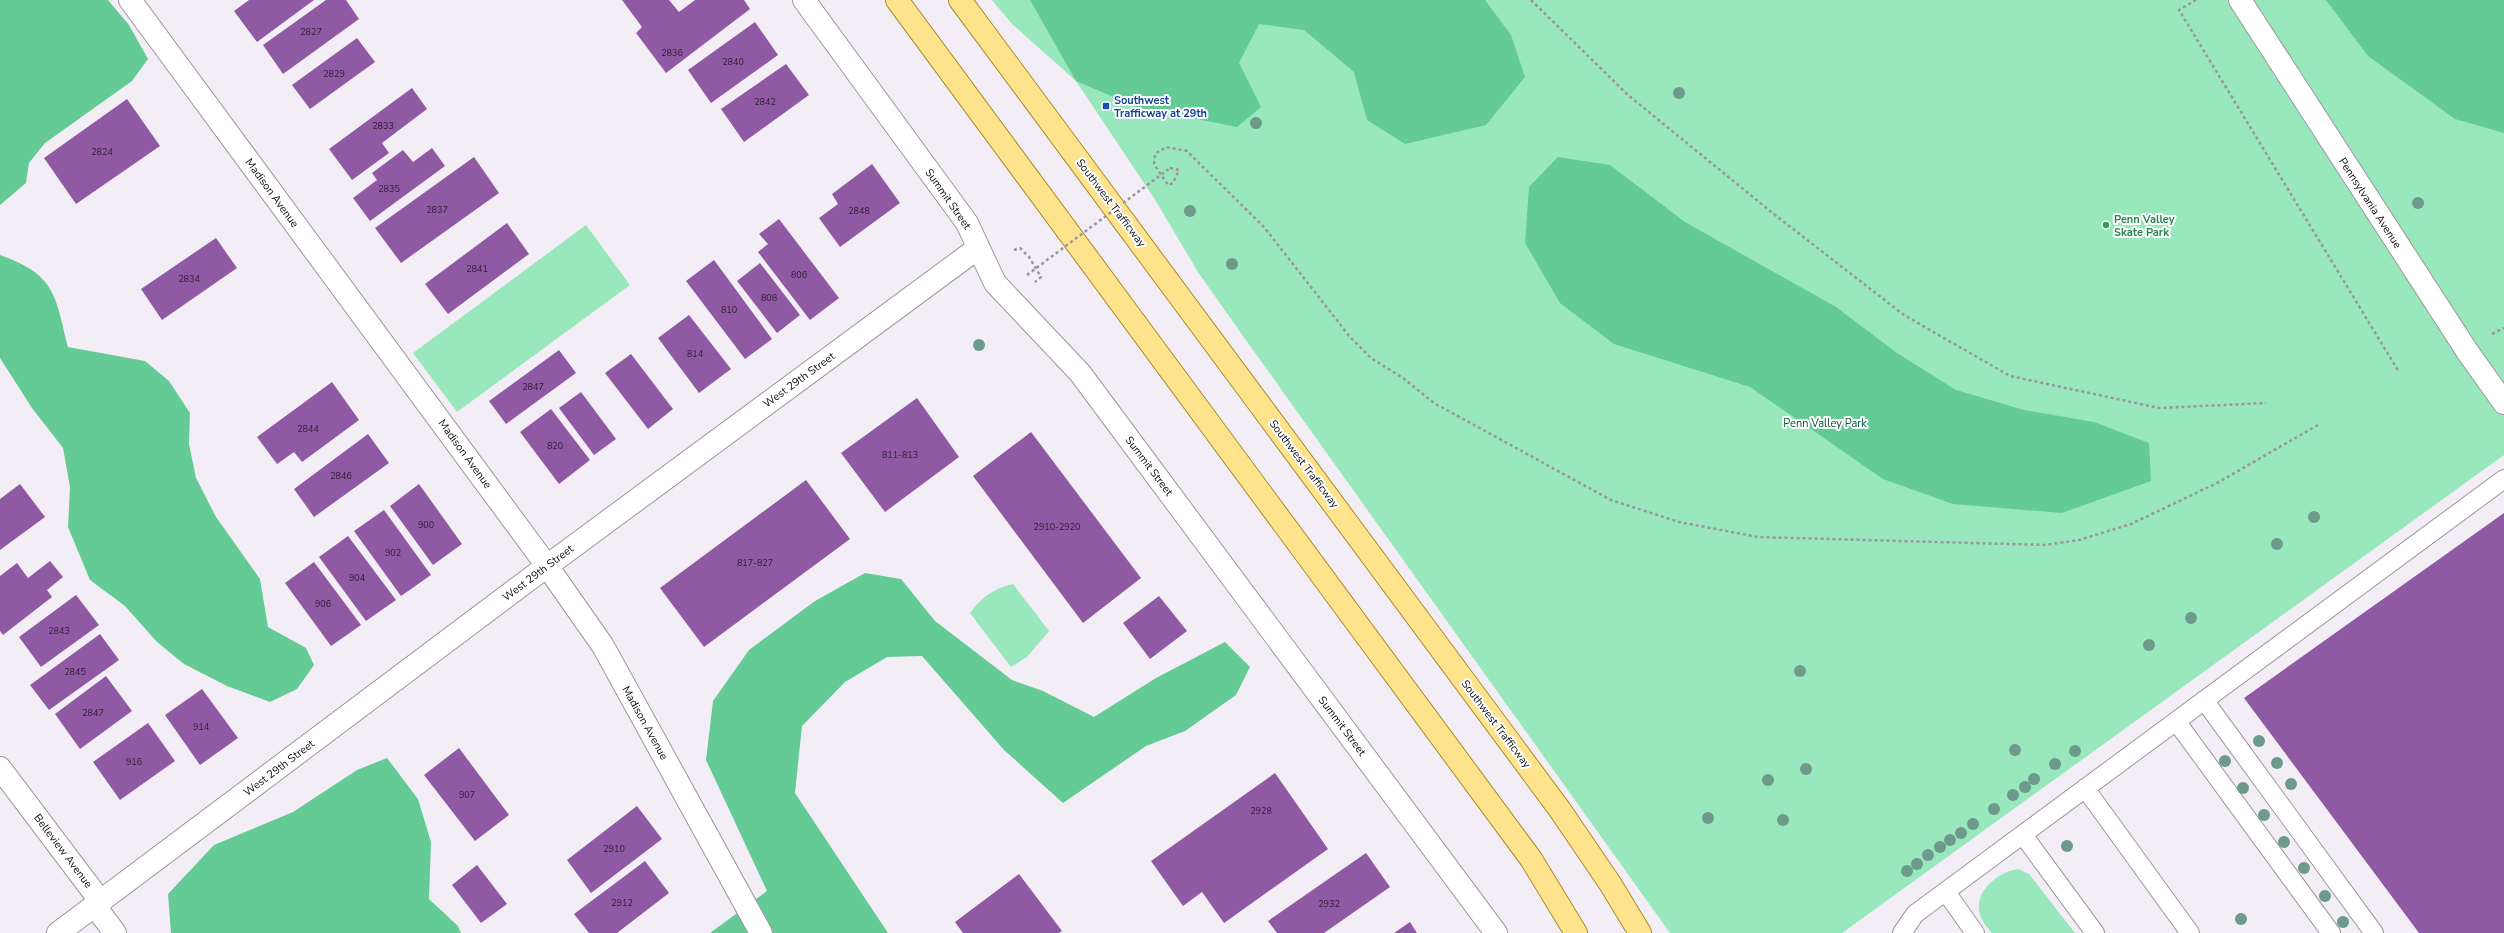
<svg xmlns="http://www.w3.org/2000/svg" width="2504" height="933" viewBox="0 0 2504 933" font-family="'Nunito Sans',sans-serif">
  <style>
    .green { fill: #99e7bc }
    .forest { fill: #64cb96 }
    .building { fill: #9059a3 }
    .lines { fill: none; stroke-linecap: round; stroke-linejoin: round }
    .lane-casing { stroke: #9c979d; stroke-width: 20 }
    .street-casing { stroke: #9c979d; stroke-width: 24 }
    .primary-casing { stroke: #aa8b2e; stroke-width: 24 }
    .path { stroke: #99959a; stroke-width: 2.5; stroke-dasharray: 3 3; stroke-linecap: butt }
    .lane { stroke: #fff; stroke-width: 18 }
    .street { stroke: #fff; stroke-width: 22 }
    .primary { stroke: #fee38c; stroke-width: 22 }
    .path-bridge { stroke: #99959a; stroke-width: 2.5; stroke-dasharray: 3 3; stroke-linecap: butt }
    .tree { fill: #6d9a8b }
    .transit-dot { fill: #1a4fb4; stroke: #fff; stroke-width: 1.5 }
    .leisure-dot { fill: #2e9e5b; stroke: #fff; stroke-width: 1.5 }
    .labels { text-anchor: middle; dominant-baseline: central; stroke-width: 4; stroke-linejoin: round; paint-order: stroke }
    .number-label { font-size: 9px; fill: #2e1e32 }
    .transit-label { font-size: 11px; font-weight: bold; fill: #164399; stroke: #fff; text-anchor: start }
    .street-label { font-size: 11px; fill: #0d0b0d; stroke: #fff }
    .leisure-label { font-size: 11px; font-weight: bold; fill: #27864d; stroke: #fff; text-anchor: start }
    .park-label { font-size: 11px; fill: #005635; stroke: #fff }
  </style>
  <rect width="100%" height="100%" fill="#f3eef5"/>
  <path class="green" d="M 992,0 L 2504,0 L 2504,455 L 1842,933 L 1670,933 L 1238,329 L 1198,272 L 1154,198 L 1076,81 L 1012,24 Z
    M 586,225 L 630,285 L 457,412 L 413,353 Z
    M 1013,584 L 1049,631 L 1027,657 L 1011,667 L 970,613 C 983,596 993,589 1013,584 Z
    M 2018,869 L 2029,874 L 2075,933 L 1992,933 C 1988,928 1983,923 1981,917 C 1971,894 1997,872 2018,869 Z"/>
  <path class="forest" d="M 0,0 L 108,0 L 129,25 L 148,59 L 132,81 L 45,143 L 29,163 L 26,183 L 0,205 Z
    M 1030,0 L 1485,0 L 1511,35 L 1525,77 L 1486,125 L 1405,144 L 1367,120 L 1354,72 L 1304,30 L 1259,24 L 1239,63 L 1261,107 L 1237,127 L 1137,107 L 1076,81 Z
    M 2326,0 L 2504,0 L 2504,133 L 2455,119 L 2368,56 Z
    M 1558,157 L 1610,165 L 1685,222 L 1836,307 L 1897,353 L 1956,390 L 2024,410 L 2094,422 L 2149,443 L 2151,481 L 2062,513 L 1953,504 L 1883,479 L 1750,387 L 1614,344 L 1560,303 L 1525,243 L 1529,187 Z
    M 0,255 C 56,275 55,295 68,347 L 145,361 L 169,381 L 190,413 L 189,444 L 196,478 L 216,517 L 260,579 L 268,627 L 306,648 L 314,665 L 297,689 L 270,702 L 227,686 L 184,664 L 157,642 L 125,606 L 90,580 L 68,527 L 70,487 L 63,448 L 32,408 L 0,358 Z
    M 865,573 L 901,579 L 935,621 L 1012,680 L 1043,691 L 1094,717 L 1156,678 L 1225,642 L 1250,667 L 1236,695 L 1185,731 L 1146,746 L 1063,803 L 1004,750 L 922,656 L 887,657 L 845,682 L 802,726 L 795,793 L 888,933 L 710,933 L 767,891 L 706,760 L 713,701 L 749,650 L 815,601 Z
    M 387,758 L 418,799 L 431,842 L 429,899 L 458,926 L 461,933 L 171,933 L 168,894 L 214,845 L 293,812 L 357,770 Z"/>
  <path class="building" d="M 249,0 L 314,0 L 257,42 L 234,11 Z
    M 326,0 L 346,0 L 359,19 L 283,74 L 263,45 Z
    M 622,0 L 669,0 L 679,12 L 695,0 L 744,0 L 750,9 L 666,73 L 636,33 L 642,27 Z
    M 755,22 L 778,55 L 711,103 L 688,70 Z
    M 357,38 L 375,62 L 310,109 L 292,85 Z
    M 786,64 L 809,95 L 744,142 L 721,109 Z
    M 412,88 L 427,109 L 382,143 L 389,153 L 352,180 L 329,149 Z
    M 127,99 L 160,146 L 76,204 L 44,158 Z
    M 432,148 L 445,166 L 370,221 L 353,198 L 377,180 L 372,173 L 403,150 L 413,162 Z
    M 474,157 L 499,193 L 401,263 L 375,228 Z
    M 872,164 L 900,203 L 840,247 L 819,218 L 838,204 L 832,194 Z
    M 779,219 L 839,298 L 810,320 L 758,252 L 768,244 L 759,234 Z
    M 507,223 L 529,254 L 448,314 L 425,284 Z
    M 216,238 L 237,268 L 162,320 L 141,289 Z
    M 714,260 L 772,339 L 745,359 L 686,281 Z
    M 760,263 L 800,315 L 777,333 L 737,281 Z
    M 689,315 L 731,369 L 699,393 L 658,338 Z
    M 559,350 L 576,373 L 506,424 L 489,401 Z
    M 631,354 L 673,409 L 648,429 L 605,373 Z
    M 332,382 L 359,420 L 302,462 L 294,452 L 277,464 L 257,437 Z
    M 581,392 L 616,439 L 594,455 L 559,408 Z
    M 917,398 L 959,457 L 885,512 L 841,453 Z
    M 551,409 L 590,460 L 559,484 L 520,432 Z
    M 1031,432 L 1141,578 L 1083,623 L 973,476 Z
    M 368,434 L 389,463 L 314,517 L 294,489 Z
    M 806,480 L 850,539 L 704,647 L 660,588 Z
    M 20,484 L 45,517 L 0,550 L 0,499 Z
    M 419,484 L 462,544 L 433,565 L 390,506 Z
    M 384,510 L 431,575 L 401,596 L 354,531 Z
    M 2504,513 L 2504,933 L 2419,933 L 2244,698 Z
    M 348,536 L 396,600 L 366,621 L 319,557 Z
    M 50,561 L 63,577 L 47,590 L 52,597 L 3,635 L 0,631 L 0,576 L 17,563 L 28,578 Z
    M 314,562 L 361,625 L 331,646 L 285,583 Z
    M 76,595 L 99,625 L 41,667 L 19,637 Z
    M 1159,596 L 1187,631 L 1150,659 L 1123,623 Z
    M 100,634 L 119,660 L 49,710 L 30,685 Z
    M 106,676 L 132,711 L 80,749 L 55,714 Z
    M 202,689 L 238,738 L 200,765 L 165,715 Z
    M 148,723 L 175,761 L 120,800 L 93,762 Z
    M 459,748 L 509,815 L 475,841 L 424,775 Z
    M 1275,773 L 1328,849 L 1224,923 L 1202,892 L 1183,906 L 1151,861 Z
    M 637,806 L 662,839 L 591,893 L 567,860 Z
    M 1366,853 L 1390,887 L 1324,933 L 1277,933 L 1268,921 Z
    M 645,861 L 669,893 L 617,933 L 589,933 L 574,914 Z
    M 477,865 L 507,904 L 481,923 L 452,885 Z
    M 1019,874 L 1062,931 L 1059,933 L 963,933 L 955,922 Z
    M 1410,922 L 1417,933 L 1394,933 Z"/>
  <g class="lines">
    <g class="lane-casing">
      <path id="lane" d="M 2204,700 L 2374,933
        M 2176,721 L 2331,933
        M 2085,788 L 2190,933
        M 2023,835 L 2095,933
        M 1946,892 L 1975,933
        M 1902,933 L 1915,914 L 2504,479"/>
    </g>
    <g class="street-casing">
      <path id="street" d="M 130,0 L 547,566 L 603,646 L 761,933
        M 804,0 L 967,223 L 995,283 L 1080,373 L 1496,933
        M 2240,0 L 2467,351 L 2504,403
        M 0,768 L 101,902
        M 95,906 L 115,933
        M 58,933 L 547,566 L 978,248"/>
    </g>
    <g class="primary-casing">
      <path id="primary" d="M 897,0 L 1531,859 L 1576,933
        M 960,0 L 1560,810 L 1611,885 L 1640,933"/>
    </g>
    <path class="path" d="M 1531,0 L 1628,95 L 1775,215 L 1904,315 L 2010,376 L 2159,408 L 2266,403
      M 2196,0 L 2179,10 L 2399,372
      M 1170,168 L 1179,170 L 1173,183 L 1168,185 L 1154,164 L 1155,154 L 1166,147 L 1187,151 L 1207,171 L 1264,227 L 1350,337 L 1371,358 L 1403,378 L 1434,403 L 1611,500 L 1679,522 L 1758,537 L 2045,545 L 2079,540 L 2131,524 L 2217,483 L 2318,425
      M 1014,250 L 1020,248 L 1029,257 L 1041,277 L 1035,282
      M 2492,334 L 2504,328"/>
    <use href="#lane" class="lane"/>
    <use href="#street" class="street"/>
    <use href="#primary" class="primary"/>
    <path class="path-bridge" d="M 1027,275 L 1170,168"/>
  </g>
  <g class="tree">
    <circle cx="1679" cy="93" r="6"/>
    <circle cx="1256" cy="123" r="6"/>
    <circle cx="2418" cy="203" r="6"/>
    <circle cx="1190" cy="211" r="6"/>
    <circle cx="1232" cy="264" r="6"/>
    <circle cx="979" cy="345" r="6"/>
    <circle cx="2314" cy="517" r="6"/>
    <circle cx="2277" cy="544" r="6"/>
    <circle cx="2191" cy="618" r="6"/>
    <circle cx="2149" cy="645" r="6"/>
    <circle cx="1800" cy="671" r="6"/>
    <circle cx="2259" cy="741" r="6"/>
    <circle cx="2015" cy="750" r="6"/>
    <circle cx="2075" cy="751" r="6"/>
    <circle cx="2225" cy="761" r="6"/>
    <circle cx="2277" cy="763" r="6"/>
    <circle cx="2055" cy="764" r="6"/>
    <circle cx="1806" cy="769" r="6"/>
    <circle cx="2034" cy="779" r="6"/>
    <circle cx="1768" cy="780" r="6"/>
    <circle cx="2291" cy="784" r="6"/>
    <circle cx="2025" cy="787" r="6"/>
    <circle cx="2243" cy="788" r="6"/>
    <circle cx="2013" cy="795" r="6"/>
    <circle cx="1994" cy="809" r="6"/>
    <circle cx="2264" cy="815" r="6"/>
    <circle cx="1708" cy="818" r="6"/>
    <circle cx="1783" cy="820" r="6"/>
    <circle cx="1973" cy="824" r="6"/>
    <circle cx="1961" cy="833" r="6"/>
    <circle cx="1950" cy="840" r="6"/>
    <circle cx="2284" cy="842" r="6"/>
    <circle cx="2067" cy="846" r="6"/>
    <circle cx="1940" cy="847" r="6"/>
    <circle cx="1928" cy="855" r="6"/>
    <circle cx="1917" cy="864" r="6"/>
    <circle cx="2304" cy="868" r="6"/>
    <circle cx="1907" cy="871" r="6"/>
    <circle cx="2325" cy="896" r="6"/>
    <circle cx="2241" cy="919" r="6"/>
    <circle cx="2343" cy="922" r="6"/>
  </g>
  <rect class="transit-dot" x="1102" y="102" width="8" height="8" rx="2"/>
  <circle class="leisure-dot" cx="2106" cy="225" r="4"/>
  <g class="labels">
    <g class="number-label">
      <text x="311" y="32">2827</text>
      <text x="672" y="53">2836</text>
      <text x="733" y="62">2840</text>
      <text x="334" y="74">2829</text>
      <text x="765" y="102">2842</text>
      <text x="383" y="126">2833</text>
      <text x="102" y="152">2824</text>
      <text x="389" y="189">2835</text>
      <text x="437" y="210">2837</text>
      <text x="859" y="211">2848</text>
      <text x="477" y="269">2841</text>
      <text x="799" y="275">806</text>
      <text x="189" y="279">2834</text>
      <text x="769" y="298">808</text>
      <text x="729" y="310">810</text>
      <text x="695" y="354">814</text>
      <text x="533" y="387">2847</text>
      <text x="308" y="429">2844</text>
      <text x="555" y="446">820</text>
      <text x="900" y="455">811-813</text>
      <text x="341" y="476">2846</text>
      <text x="426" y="525">900</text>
      <text x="1057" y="527">2910-2920</text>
      <text x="393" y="553">902</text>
      <text x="755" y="563">817-827</text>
      <text x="357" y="578">904</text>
      <text x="323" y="604">906</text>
      <text x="59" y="631">2843</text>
      <text x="75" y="672">2845</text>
      <text x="93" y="713">2847</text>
      <text x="201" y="727">914</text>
      <text x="134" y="762">916</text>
      <text x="467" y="795">907</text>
      <text x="1261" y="811">2928</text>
      <text x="614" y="849">2910</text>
      <text x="622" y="903">2912</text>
      <text x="1329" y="904">2932</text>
    </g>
    <g class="transit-label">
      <text x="1114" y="100">Southwest<tspan x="1114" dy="13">Trafficway at 29th</tspan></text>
    </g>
    <g class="street-label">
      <text transform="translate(272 193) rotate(54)">Madison Avenue</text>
      <text transform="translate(948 199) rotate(55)">Summit Street</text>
      <text transform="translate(1111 203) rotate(53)">Southwest Trafficway</text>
      <text transform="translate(2370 203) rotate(57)">Pennsylvania Avenue</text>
      <text transform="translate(799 380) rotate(-36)">West 29th Street</text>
      <text transform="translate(465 454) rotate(54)">Madison Avenue</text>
      <text transform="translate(1304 464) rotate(53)">Southwest Trafficway</text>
      <text transform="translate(1149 466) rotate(53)">Summit Street</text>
      <text transform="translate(538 573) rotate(-37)">West 29th Street</text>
      <text transform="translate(645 723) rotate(61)">Madison Avenue</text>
      <text transform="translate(1496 724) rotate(53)">Southwest Trafficway</text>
      <text transform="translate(1342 726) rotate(53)">Summit Street</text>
      <text transform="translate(279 768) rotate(-37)">West 29th Street</text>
      <text transform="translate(63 851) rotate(53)">Belleview Avenue</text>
    </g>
    <g class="leisure-label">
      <text x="2114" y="219">Penn Valley<tspan x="2114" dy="13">Skate Park</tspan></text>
    </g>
    <g class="park-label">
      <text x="1825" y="423">Penn Valley Park</text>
    </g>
  </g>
</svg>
